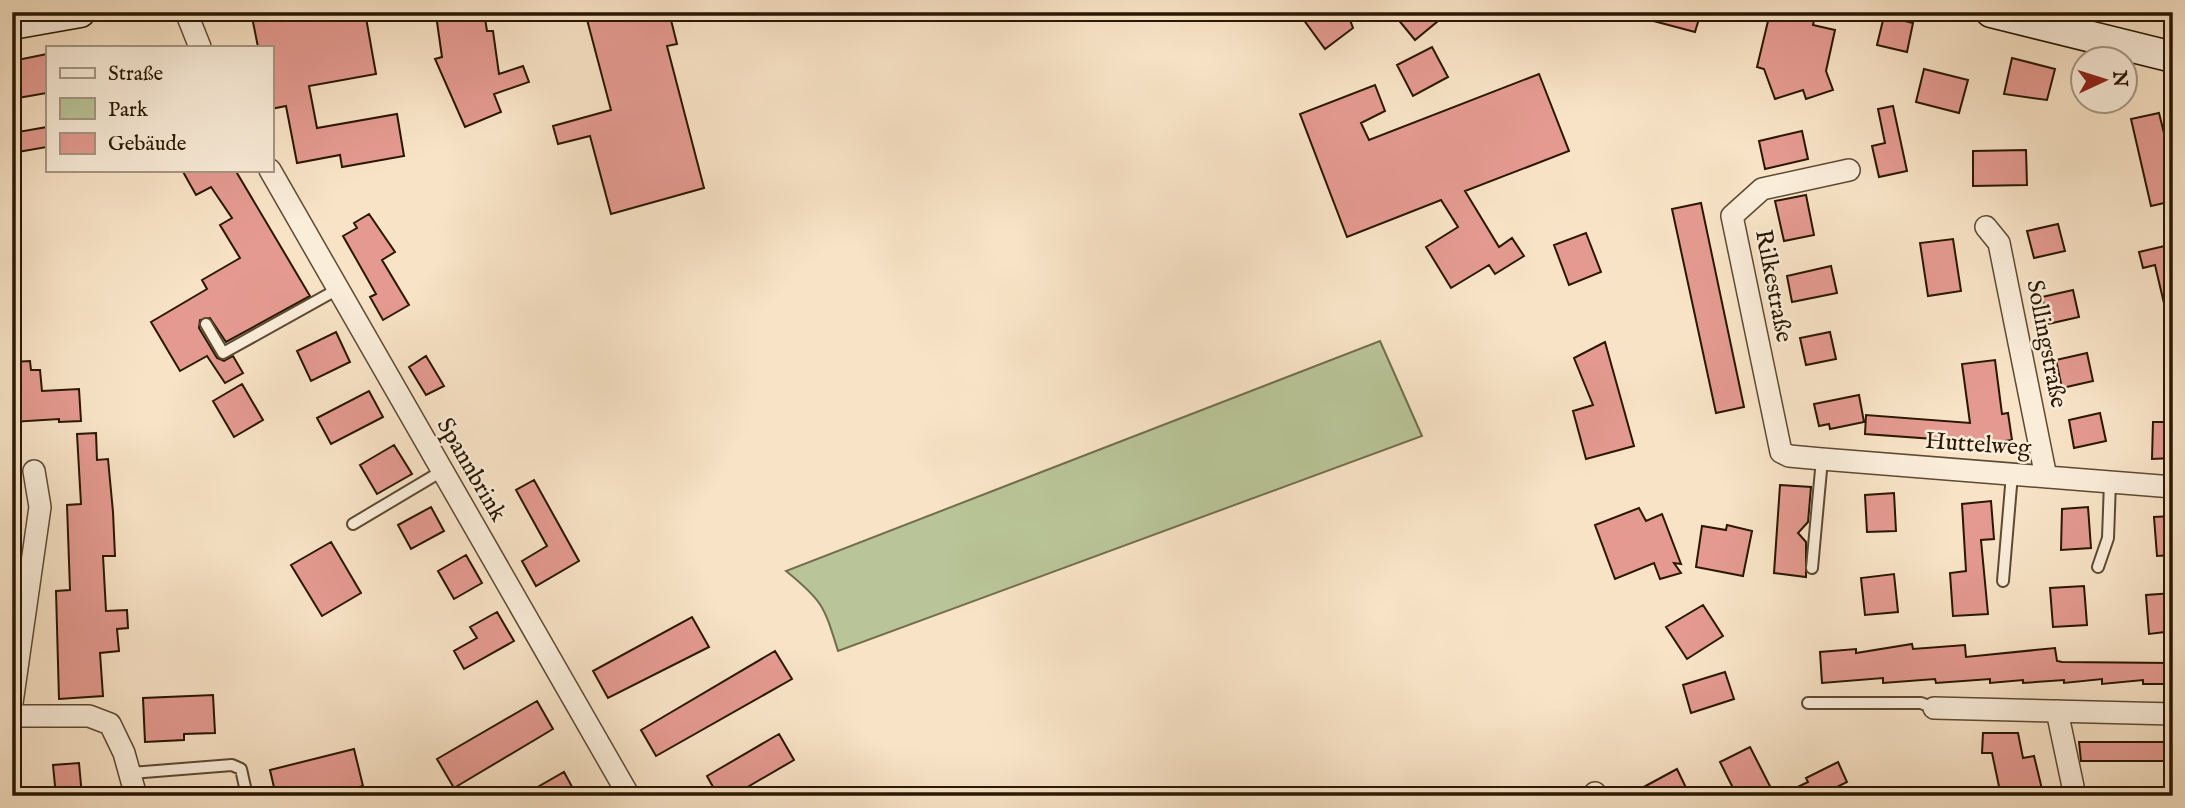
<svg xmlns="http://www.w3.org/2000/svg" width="2185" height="808" viewBox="0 0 2185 808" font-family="'IM FELL English',serif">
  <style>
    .green { fill: #b9c598; stroke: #716e4c; stroke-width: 2 }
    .building { fill: #e49a90; stroke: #291701; stroke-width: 2 }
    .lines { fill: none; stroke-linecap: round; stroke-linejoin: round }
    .lane-casing { stroke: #5d4a32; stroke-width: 14 }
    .street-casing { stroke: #5d4a32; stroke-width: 24 }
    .secondary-casing { stroke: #291701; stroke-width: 33 }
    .lane { stroke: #faedda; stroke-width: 10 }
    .street { stroke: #faedda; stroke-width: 21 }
    .secondary { stroke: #faedda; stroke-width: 30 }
    .labels { text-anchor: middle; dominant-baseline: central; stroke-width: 5; stroke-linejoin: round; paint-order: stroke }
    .street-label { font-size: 24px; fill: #291701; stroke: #faedda }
  </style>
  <rect width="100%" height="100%" fill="#f8e3c6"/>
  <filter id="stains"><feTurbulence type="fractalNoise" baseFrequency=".00286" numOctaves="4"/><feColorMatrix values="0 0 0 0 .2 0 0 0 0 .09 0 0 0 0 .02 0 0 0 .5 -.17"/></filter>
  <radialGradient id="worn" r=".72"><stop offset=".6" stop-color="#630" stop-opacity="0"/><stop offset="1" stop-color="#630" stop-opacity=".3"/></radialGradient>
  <path class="green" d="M 1380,341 L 1422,436 L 838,651 C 824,606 823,601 786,571 Z"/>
  <path class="building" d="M 251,12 L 365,12 L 376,74 L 309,86 L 317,128 L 397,114 L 404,156 L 342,167 L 340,155 L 297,163 L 286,106 L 271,109 L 271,47 L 258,47 Z
    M 453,12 L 484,12 L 487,31 L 493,31 L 499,74 L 523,66 L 529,82 L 494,94 L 501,112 L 465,127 L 435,59 L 442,57 L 436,15 Z
    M 585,12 L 669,12 L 677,44 L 667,46 L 704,188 L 611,214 L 590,136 L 558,144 L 553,126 L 611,110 Z
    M 1298,12 L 1347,12 L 1353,28 L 1325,49 Z
    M 1392,12 L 1449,12 L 1415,40 Z
    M 1642,12 L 1701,12 L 1695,32 L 1642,18 Z
    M 1774,12 L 1816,12 L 1813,25 L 1835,30 L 1826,71 L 1833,90 L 1806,99 L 1803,90 L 1775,99 L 1764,69 L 1757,67 L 1768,21 L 1772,21 Z
    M 1884,16 L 1913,23 L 1907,52 L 1877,45 Z
    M 1432,47 L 1448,77 L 1413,96 L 1397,65 Z
    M 47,54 L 47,93 L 12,99 L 12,61 Z
    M 2012,58 L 2055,69 L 2047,100 L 2004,94 Z
    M 1924,69 L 1968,80 L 1959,113 L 1916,102 Z
    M 1539,74 L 1569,151 L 1465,191 L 1499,247 L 1512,238 L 1524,256 L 1495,274 L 1489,265 L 1451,288 L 1426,247 L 1458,227 L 1441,200 L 1347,237 L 1300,114 L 1375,85 L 1385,111 L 1361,123 L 1369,140 Z
    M 1893,106 L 1907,171 L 1879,177 L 1872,146 L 1885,143 L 1878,109 Z
    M 2159,113 L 2173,169 L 2173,201 L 2151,206 L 2131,119 Z
    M 47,127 L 47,147 L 12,153 L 12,133 Z
    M 1802,131 L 1808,159 L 1765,169 L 1759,141 Z
    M 2026,150 L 2027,185 L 1973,186 L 1973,151 Z
    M 182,170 L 242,170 L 237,173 L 310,296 L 226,342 L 210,318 L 200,320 L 199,328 L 217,358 L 224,361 L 233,356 L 243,373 L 225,383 L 207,356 L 180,371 L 151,322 L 207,289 L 202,280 L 240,258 L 220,225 L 232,218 L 211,187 L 196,195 Z
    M 1806,195 L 1814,235 L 1784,241 L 1775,201 Z
    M 1701,203 L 1744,407 L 1716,413 L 1672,209 Z
    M 369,214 L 395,252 L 382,260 L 409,305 L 383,320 L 370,297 L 376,294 L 343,236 L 357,228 L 354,223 Z
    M 2058,224 L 2065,251 L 2034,258 L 2027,231 Z
    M 1586,233 L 1601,272 L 1569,285 L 1554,245 Z
    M 1953,239 L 1961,291 L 1928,296 L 1920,243 Z
    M 2173,244 L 2173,311 L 2166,312 L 2155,265 L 2143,268 L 2139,252 Z
    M 1831,266 L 1837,293 L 1792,302 L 1787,276 Z
    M 2073,290 L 2079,317 L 2048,324 L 2042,297 Z
    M 336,332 L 350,362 L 311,381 L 297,351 Z
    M 1830,332 L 1836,359 L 1806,365 L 1800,338 Z
    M 1605,342 L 1634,446 L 1586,459 L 1573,411 L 1593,405 L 1574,358 Z
    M 2087,353 L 2093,381 L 2062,388 L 2056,360 Z
    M 426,356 L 444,386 L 426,395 L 409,367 Z
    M 1995,360 L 2002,414 L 2008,413 L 2012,440 L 1977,445 L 1976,442 L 1865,434 L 1866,415 L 1970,423 L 1962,364 Z
    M 30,361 L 31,370 L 40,370 L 42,391 L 79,389 L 81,421 L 59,422 L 59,419 L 12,422 L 12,362 Z
    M 242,384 L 263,420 L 234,437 L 213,401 Z
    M 369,391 L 383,417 L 331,444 L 317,418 Z
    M 1859,395 L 1864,422 L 1830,429 L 1829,424 L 1819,426 L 1814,404 Z
    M 2100,413 L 2106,441 L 2074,448 L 2069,420 Z
    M 2153,422 L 2173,422 L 2173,458 L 2152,459 Z
    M 96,433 L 97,460 L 108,459 L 113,512 L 115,556 L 103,556 L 106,611 L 127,610 L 128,628 L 117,629 L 119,651 L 100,653 L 103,696 L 59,699 L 56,591 L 70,590 L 67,505 L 81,504 L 77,434 Z
    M 394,445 L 412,474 L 377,494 L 360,465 Z
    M 534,480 L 579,561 L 536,586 L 522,561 L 547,546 L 516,490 Z
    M 1780,485 L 1811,487 L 1808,522 L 1798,533 L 1806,542 L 1806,577 L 1774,573 Z
    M 1894,493 L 1896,531 L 1867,532 L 1865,495 Z
    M 1991,501 L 1994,539 L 1981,540 L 1988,614 L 1953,616 L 1950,573 L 1966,571 L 1962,504 Z
    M 431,507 L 444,531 L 411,549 L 398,525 Z
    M 2088,507 L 2091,548 L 2061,550 L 2062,509 Z
    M 1639,508 L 1646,521 L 1662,514 L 1681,564 L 1674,563 L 1681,573 L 1660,579 L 1654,563 L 1615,579 L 1595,525 Z
    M 2173,516 L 2173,555 L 2157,556 L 2154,517 Z
    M 1727,525 L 1752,531 L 1743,576 L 1696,567 L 1702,526 L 1726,530 Z
    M 331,542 L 361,593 L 322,616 L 291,565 Z
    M 466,555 L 482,583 L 454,599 L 438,571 Z
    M 1894,574 L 1898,612 L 1865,615 L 1861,578 Z
    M 2084,586 L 2087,625 L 2053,627 L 2050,588 Z
    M 2173,593 L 2173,631 L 2149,634 L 2146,595 Z
    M 1703,605 L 1723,636 L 1687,659 L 1666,627 Z
    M 497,612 L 514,641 L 464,669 L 454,651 L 477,638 L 470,627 Z
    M 692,617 L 709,647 L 608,698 L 593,671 Z
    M 1912,644 L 1913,649 L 1965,645 L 1966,657 L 2055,648 L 2057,661 L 2062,662 L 2173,663 L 2173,684 L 2143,684 L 2143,680 L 2102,684 L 2102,679 L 2064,683 L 2064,680 L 2023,683 L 2023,680 L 1990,683 L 1990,679 L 1936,683 L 1935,679 L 1883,683 L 1883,678 L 1822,683 L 1820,652 L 1856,649 L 1856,653 Z
    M 775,651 L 792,679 L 656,756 L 641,730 Z
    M 1725,672 L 1734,699 L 1691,713 L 1683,685 Z
    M 213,695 L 215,733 L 184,734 L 184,740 L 145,742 L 143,698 Z
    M 537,701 L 553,729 L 454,788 L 437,759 Z
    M 1983,733 L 2018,733 L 2023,758 L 2034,756 L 2042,789 L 2020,796 L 2001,796 L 1992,753 L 1982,753 Z
    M 779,734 L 794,760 L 732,796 L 718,796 L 707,776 Z
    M 2079,742 L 2173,742 L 2173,761 L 2081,761 Z
    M 1750,747 L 1775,796 L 1737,796 L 1720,762 Z
    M 354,749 L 363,786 L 339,792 L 340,796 L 276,796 L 270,770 Z
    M 1838,762 L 1847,782 L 1819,796 L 1779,796 L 1808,782 L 1806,778 Z
    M 79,763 L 82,796 L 56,796 L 53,765 Z
    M 1677,769 L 1690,796 L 1627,796 Z
    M 564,772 L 577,796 L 522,796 Z"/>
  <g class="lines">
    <g class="lane-casing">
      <path id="lane" d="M 206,324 L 223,353 L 338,289
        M 353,524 L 442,471
        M 2098,567 L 2108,538 L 2110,482
        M 1812,568 L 1822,459
        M 2003,581 L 2012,474
        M 1808,703 L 1921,703 L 1934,708
        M 131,773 L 232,765 L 241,769 L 247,796"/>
    </g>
    <g class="street-casing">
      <path id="street" d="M 186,12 L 200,47
        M 270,170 L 629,796
        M 1849,170 L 1762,189 L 1732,216 L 1781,452 L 1789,456 L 1822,459 L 2173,487
        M 1986,227 L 1999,243 L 2046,477
        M 12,703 L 40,507 L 34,471
        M 1934,708 L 2173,714
        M 2057,711 L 2075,796
        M 12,716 L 89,716 L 110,724 L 124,753 L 136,796
        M 1595,793 L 1596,796"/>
    </g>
    <g class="secondary-casing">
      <path id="secondary" d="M 1991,12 L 2173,57
        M 12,24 L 80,12"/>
    </g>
    <use href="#lane" class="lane"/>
    <use href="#street" class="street"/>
    <use href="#secondary" class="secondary"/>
  </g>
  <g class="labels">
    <g class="street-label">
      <text transform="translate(1773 286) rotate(79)">Rilkestraße</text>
      <text transform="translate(2046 344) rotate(79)">Sollingstraße</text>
      <text transform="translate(1978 445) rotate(4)">Huttelweg</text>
      <text transform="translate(471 470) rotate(60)">Spannbrink</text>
    </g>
  </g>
  <rect width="2185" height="808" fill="none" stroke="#f8e3c6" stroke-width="42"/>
  <rect x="14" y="14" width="2157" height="780" fill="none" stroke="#291701" stroke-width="3.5"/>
  <rect x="21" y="21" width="2143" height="766" fill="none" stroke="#291701" stroke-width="2"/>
  <rect x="46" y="46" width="228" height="126" fill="#faedda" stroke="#a69783" stroke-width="2"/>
  <rect x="60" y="68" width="35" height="10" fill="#faedda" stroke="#a69783" stroke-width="2"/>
  <text x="108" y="80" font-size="21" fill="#291701">Straße</text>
  <rect x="60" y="98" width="35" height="21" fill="#b9c598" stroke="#a69783" stroke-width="2"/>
  <text x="108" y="116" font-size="21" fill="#291701">Park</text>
  <rect x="60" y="133" width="35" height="21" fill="#e49a90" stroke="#a69783" stroke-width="2"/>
  <text x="108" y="150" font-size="21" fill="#291701">Gebäude</text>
  <g transform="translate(2104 80) rotate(86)"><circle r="33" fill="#faedda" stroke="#a69783" stroke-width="2"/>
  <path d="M0-5L12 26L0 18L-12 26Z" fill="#8f2418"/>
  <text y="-10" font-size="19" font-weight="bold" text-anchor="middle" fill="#291701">N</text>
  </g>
  <rect width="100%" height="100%" filter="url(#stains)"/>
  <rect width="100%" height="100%" fill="url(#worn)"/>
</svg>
